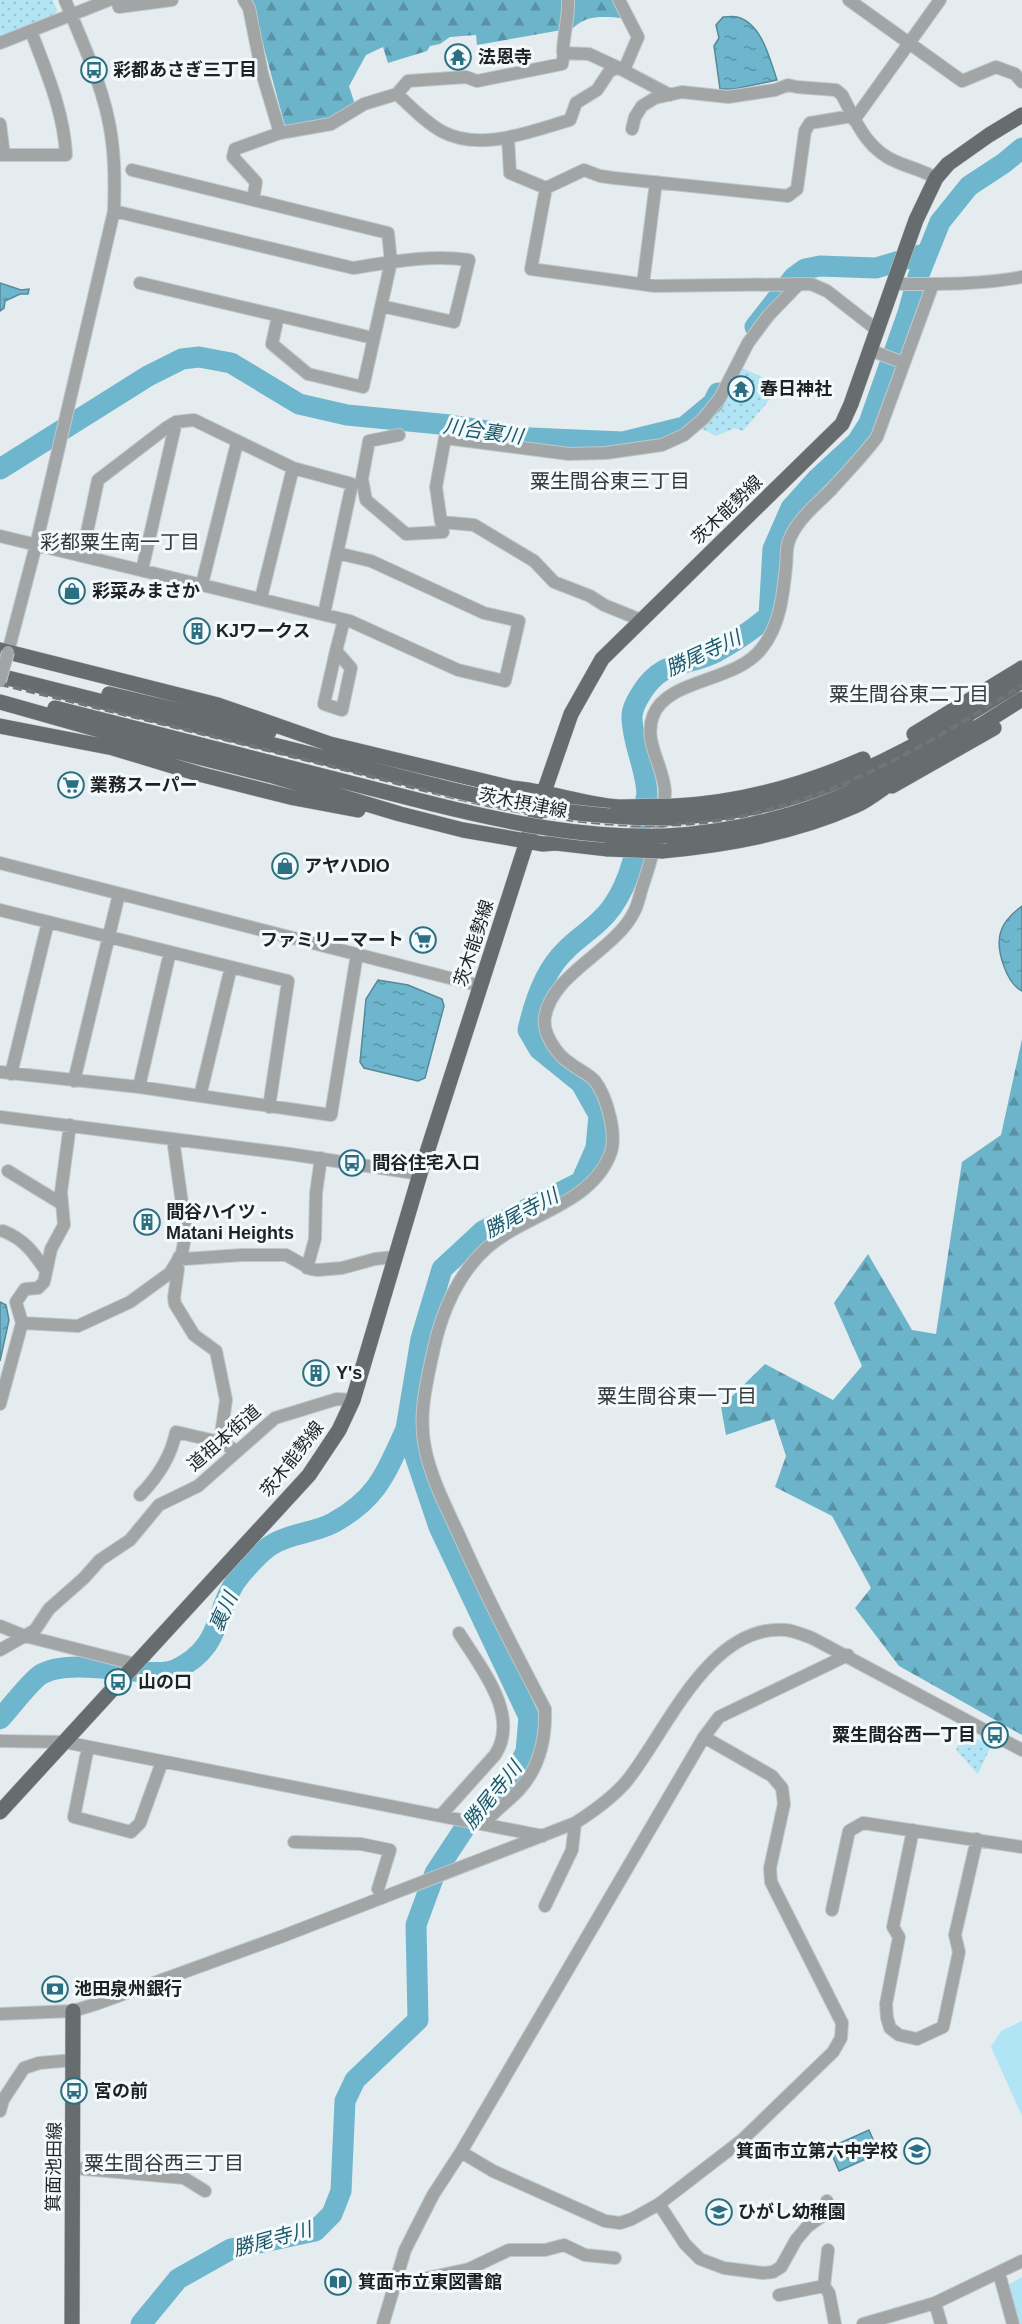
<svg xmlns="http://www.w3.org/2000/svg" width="1022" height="2324" viewBox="0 0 1022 2324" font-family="Helvetica,'Noto Sans JP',sans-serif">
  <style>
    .forest { fill: url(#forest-firs) }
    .park { fill: url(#park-dots) }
    .garden { fill: #b1e4f4 }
    .water { fill: url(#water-ripples); stroke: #56899a; stroke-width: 1.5 }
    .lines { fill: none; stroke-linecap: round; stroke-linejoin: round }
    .river { stroke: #6eb6cd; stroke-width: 21 }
    .minor-casing { stroke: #c1c7ca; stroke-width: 14 }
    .major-casing { stroke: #c1c7ca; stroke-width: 16 }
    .minor { stroke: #a2a5a6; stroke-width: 12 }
    .major { stroke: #676c6e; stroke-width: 15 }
    .rail { stroke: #717577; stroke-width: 4; stroke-dasharray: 9 4.5; stroke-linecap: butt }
    .minor-bridge-casing { stroke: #c1c7ca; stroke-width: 14; stroke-linecap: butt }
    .major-bridge-casing { stroke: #c1c7ca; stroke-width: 16; stroke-linecap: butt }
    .minor-bridge { stroke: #a2a5a6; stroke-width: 12 }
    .major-bridge { stroke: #676c6e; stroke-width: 15 }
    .labels { text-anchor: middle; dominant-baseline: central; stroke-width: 6; stroke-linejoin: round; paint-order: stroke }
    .poi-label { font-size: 18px; font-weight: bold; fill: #1f2122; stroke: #f2fafc; text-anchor: start }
    .street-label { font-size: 18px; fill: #1f2122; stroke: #f2fafc }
    .water-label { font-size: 20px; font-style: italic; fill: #1d5869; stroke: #f2fafc }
    .neighbourhood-label { font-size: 20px; fill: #343a3c; stroke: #f2fafc }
  </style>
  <defs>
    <pattern id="forest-firs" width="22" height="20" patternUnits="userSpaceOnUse" patternTransform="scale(1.5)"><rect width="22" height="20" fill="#6cb4ca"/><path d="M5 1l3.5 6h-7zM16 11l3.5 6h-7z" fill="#5892a4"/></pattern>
    <pattern id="park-dots" width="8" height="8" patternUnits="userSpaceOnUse" patternTransform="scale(1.5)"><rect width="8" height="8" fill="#b1e4f4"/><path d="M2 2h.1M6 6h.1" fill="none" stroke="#98c3d1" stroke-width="1.8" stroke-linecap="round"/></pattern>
    <pattern id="water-ripples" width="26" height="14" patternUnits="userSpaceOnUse" patternTransform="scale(1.5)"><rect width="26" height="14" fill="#6eb6cd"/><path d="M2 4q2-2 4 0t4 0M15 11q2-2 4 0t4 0" fill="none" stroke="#5a94a6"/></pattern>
  </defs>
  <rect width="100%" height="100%" fill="#e5ecef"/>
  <path class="forest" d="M 251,0 L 614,0 L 624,18 C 604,17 588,14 573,28 L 477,45 L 476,35 L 450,37 L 440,44 L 430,46 L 427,51 L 388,63 L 383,47 L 366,55 L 349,86 L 355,105 L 331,121 L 285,126 Z
    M 1022,1039 L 1022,1735 L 899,1666 L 855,1608 L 871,1588 L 832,1516 L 775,1487 L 786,1456 L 774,1419 L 726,1435 L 721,1407 L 765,1364 L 833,1400 L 862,1366 L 834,1303 L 868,1254 L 912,1330 L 936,1334 L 962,1162 L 1001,1135 Z"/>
  <path class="park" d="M 0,0 L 53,0 L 57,11 L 54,18 L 0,39 Z
    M 740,367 L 781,386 L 743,431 L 735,428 L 716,436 L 700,428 Z
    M 965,1733 L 991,1746 L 978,1774 L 956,1750 Z"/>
  <path class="garden" d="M 1022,2021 L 1022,2116 L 991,2047 L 1001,2031 Z
    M 1022,2277 L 1022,2324 L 1019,2324 L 1008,2285 Z"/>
  <path class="water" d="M 723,17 C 727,17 733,16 737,17 C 762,23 770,60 777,80 L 734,89 L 720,89 L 714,46 L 719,38 L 716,25 Z
    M 0,283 L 21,290 L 29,289 L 28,294 L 20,294 L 5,301 L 4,308 L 0,311 Z
    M 1022,906 L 1022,991 C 1006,983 995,948 1001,931 C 1004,921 1014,912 1022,906 Z
    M 378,980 L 408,985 L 442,999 L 444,1006 L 425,1078 L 418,1081 L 364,1068 L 360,1062 L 366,999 Z
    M 0,1302 L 6,1305 L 9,1320 L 0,1361 Z
    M 869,2130 L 879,2153 L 839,2171 L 829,2148 Z"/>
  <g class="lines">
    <path class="river" d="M 755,327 L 794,277 L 805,269 L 820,266 L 876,268 L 920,255
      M 0,469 L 148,376 L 182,359 L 199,357 L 231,363 L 299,404 L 347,415 L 450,425 L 530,438 L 623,442 L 684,427 L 713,403 L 718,393
      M 0,1719 C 12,1706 27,1685 40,1675 C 61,1661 110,1669 134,1671 C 147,1672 163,1675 175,1670 C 227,1646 212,1606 243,1572 C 251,1563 262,1550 273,1544 C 291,1533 314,1533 333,1523 C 378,1498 386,1473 406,1429
      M 141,2324 L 178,2279 L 231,2249 L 315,2231 L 332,2214 L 341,2191 L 345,2101 L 355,2080 L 418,2020 L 416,1925 L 435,1873 L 466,1826 L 512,1777 L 526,1752 L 529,1717 L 439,1527 L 406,1429 L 421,1339 L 442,1269 L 483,1231 L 581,1182 L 596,1148 L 599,1115 L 581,1083 L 539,1049 L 528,1030 C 534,1003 544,971 565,951 C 580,935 599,926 612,907 C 635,875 639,832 647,794 C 646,767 632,743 632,717 C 632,708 637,700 642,692 C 663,659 686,667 716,652 C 735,642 752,630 769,616 L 773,549 L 791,508 L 817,479 L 857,442 L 869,423 L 908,313 L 918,277 L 940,222 L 969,186 L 1004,163 L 1022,148"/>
    <g class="minor-casing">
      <path id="minor" d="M 117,0 L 119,7 L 172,0
        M 244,0 L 249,8 L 262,73 L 280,133
        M 568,0 C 569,19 563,35 563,53 L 589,54 L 617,67
        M 619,0 L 638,37 L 624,70
        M 849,0 L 962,81 L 996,67 L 1015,74 L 1022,82
        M 0,43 L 109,0
        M 397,94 C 411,107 426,123 443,132 C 482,152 531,131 570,120 L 576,103 L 597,90 L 609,72 L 617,67 L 670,95
        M 854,120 L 940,0
        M 0,124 L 4,155
        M 632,129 L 635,117 L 642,106 L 655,98 L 682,92 L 728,97 L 775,90 L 788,85 L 797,87 L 836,90 L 842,95 C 856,122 867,150 897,162 C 911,168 924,171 936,178
        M 508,138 L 510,173 L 546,188 L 584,170 L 600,176 L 614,178 L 788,196 L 797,189 L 805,131 L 810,123 L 852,116
        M 0,155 L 66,155 C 64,112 46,71 31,31
        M 132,170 L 388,233 L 391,262 L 363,387 L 308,374 L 272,344 L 278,316
        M 546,188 L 531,269 L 655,286 L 811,284 L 827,291 L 877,330
        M 253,200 L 256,182 L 233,157 L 235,149 L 280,133 L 331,124 L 364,104 L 397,94 L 408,81 L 466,77 L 477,81 L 562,64 L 564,54
        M 114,211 L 353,268 C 391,262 431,254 469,260 L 454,322 L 381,306
        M 140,283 L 373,338
        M 643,284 L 656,182
        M 893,284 C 936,284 980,285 1022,277
        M 870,350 L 904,363
        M 399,435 L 369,441 L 362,479 L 366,500 L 406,534 L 443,532
        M 0,536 L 350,621 L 458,670 L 505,681 L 519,621 L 484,613 L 371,561 L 337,553
        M 82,556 L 98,480 L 166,428 L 176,422 L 194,420 L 293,468 L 352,484 L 324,614
        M 142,570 L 176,422
        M 202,584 L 237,443
        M 261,598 L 293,468
        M 641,620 L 604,605 L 590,596 L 554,582 L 534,561 L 474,525 L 441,522 L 436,487 L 445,438 L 569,454 L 606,453 L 662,445 L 684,435 L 703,419 L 720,398 L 748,343 L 768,316 L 799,284
        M 336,651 L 324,704 L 342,710 L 351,668 L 336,651 L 344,620
        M 8,652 L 36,545 L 114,211 C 115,180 115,149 108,118 C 99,77 81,39 65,0
        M 0,863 L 481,986
        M 0,910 L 288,981 L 269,1107
        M 0,1072 L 139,1087 L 331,1115 L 357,954
        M 11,1074 L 48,922
        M 74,1081 L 119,894
        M 139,1087 L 170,952
        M 200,1096 L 231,967
        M 0,1117 L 290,1154 L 420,1174
        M 8,1171 L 62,1204
        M 3,1231 C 24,1239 34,1253 46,1271
        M 179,1257 L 184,1259 L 242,1255 L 286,1255 L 311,1269 L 318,1270 L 342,1268 L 375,1259 L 395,1257
        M 174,1267 L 178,1269 L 174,1298 L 175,1304 L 194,1335 L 216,1351 L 226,1400 L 220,1442
        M 307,1268 L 315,1239 L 316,1193 L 321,1158
        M 22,1323 L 78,1326 L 130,1302 L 170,1273 L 182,1253 L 186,1232 L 173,1139
        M 0,1404 L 22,1323 L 16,1302 L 25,1289 L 38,1288 L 44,1282 L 51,1249 L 64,1225 L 61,1192 L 70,1125
        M 140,1495 C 157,1478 171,1456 176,1432 L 220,1442 L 237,1451
        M 0,1626 L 25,1636 L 135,1664
        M 0,1650 L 35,1630 L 49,1609 L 84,1578 L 100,1560 L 130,1540 L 159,1505 L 198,1486 L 275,1418 L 337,1399 L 353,1400
        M 0,1741 L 64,1742 L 543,1836
        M 88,1747 L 74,1817 L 131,1832 L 140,1823 L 162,1762
        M 442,1814 L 495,1755 C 521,1715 480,1667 459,1633
        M 485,1823 C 495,1810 508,1802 519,1790 C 540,1767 546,1738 545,1709 C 515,1652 485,1594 459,1535 C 446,1507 431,1478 425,1448 C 418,1414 427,1381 434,1348 C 442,1311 459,1272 488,1247 C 526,1214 590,1205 610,1155 C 618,1136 607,1097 595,1081 C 589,1074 577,1069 570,1063 C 557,1055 542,1033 545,1017 C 552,973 615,951 634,912 C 639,903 640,892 644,882 C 652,858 657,839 661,815 C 663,807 665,799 665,792 C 664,766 643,742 653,716 C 667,678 736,683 762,648 C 780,625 783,596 786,567 C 787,560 786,551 788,544 C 794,522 816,505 831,490 C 847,472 863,456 877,437 L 933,284
        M 913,1830 L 893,1927 L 899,1937 L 886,2004 L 887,2018 L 890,2028 L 899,2035 L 917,2039 L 943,2027 L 959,1952 L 955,1935 L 977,1839
        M 294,1842 L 361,1844 L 390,1850 L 378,1889
        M 545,1906 L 572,1850 L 575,1823
        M 832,1910 L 849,1831 L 863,1823 L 1022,1847
        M 0,2014 L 73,2011 L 96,2004 L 283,1936 L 575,1823 C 594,1811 611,1799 626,1782 C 666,1733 709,1623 786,1630 C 794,1631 804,1635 812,1638 L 1022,1750
        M 0,2111 L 3,2100 L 24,2068 L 39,2063 L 74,2060
        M 461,2152 L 493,2171 L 605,2221 L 620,2223 L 632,2219 L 659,2204 L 742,2140 L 833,2052 L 841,2038 L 842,2023 L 771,1882 L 770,1868 L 784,1804 L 782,1788 L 772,1776 L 704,1737
        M 73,2168 L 184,2178 L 205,2191
        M 659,2204 L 685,2244 L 700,2259 L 724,2268 L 763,2273 L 773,2272 L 781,2267 L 796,2240 L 807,2227 L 830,2210 L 827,2201
        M 828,2250 L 824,2286 L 829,2293 L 835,2324
        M 999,2273 L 1013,2324
        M 395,2285 L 469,2269 L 509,2250 L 545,2250 L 564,2245 L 585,2255 L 615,2258
        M 779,2295 L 824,2286
        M 935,2303 L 941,2324
        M 383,2324 L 405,2250 L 433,2195 L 461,2152 L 704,1737 L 719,1717 L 848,1655
        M 863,2324 L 935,2303 L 1022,2261"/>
    </g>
    <g class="major-casing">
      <path id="major" d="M 0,650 L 218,705 L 330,744 L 512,788 C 548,791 582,804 618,807
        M 0,676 L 437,786
        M 109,694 L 269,732
        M 0,702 L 163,748 L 273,776 L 400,814 L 463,830 L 543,844 L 556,843 L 608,849
        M 55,708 L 433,804
        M 0,726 L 113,748 L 199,774 L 294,798 L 358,810
        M 914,734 L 1022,668
        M 892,786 L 994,728
        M 675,806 C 740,803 803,785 863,759
        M 671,818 C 708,815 744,811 780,801 C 867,777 946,729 1022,681
        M 666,836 C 781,830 873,789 970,729 L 978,727 L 1022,699
        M 662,851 C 728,845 795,833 855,806 C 871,799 884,787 898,778
        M 0,1812 L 309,1475 L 339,1430 L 353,1400 L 420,1174 L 527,841 L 571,714 L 602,659 L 842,424 L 851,404 L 916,220 L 936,178 L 948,164 L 989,135 L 1022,115
        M 72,2324 L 73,2011"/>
    </g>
    <use href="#minor" class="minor"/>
    <use href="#major" class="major"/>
    <path class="rail" d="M 0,684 C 108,710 216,737 323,764 C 462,799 609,847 752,814 C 851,791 937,739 1022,685"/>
    <g class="minor-bridge-casing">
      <path id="minor-bridge" d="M 0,681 L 8,652"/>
    </g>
    <g class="major-bridge-casing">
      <path id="major-bridge" d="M 437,786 C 515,806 591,819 671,818
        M 433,804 C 510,823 586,839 666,836
        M 618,807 L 675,806
        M 608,849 L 662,851"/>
    </g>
    <use href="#minor-bridge" class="minor-bridge"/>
    <use href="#major-bridge" class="major-bridge"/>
  </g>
  <defs>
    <g id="temple-ring" transform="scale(1.35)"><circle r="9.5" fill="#f2fafc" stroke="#2d6f82" stroke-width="1.5"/><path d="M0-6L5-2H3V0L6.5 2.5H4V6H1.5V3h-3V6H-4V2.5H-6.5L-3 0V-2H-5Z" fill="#2d6f82"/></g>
    <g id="bus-ring" transform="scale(1.35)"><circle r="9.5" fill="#f2fafc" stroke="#2d6f82" stroke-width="1.5"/><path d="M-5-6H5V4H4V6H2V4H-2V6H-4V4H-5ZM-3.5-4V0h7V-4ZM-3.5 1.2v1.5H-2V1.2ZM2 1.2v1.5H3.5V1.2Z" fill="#2d6f82"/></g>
    <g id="shop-ring" transform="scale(1.35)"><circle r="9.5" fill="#f2fafc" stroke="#2d6f82" stroke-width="1.5"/><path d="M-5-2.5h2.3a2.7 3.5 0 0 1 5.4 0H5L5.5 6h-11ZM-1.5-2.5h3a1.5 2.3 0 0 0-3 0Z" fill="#2d6f82"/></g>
    <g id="building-ring" transform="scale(1.35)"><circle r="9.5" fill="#f2fafc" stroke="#2d6f82" stroke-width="1.5"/><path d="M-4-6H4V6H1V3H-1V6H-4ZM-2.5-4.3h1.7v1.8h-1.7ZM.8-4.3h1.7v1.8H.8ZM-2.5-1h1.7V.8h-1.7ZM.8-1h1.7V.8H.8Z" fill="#2d6f82"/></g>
    <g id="supermarket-ring" transform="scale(1.35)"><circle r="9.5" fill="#f2fafc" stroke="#2d6f82" stroke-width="1.5"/><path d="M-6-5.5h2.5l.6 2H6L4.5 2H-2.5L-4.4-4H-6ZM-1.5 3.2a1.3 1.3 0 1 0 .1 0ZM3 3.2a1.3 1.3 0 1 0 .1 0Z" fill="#2d6f82"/></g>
    <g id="bank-ring" transform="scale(1.35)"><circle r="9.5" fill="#f2fafc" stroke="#2d6f82" stroke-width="1.5"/><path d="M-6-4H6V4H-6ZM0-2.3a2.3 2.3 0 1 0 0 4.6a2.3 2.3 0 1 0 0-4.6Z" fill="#2d6f82"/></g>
    <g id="school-ring" transform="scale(1.35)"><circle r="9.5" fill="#f2fafc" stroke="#2d6f82" stroke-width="1.5"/><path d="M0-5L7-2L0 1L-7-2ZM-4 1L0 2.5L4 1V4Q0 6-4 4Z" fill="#2d6f82"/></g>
    <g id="library-ring" transform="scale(1.35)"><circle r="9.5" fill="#f2fafc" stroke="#2d6f82" stroke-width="1.5"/><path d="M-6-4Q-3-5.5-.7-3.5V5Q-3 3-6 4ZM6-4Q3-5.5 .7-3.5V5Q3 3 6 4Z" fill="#2d6f82"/></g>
  </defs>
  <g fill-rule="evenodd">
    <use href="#temple-ring" x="458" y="57"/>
    <use href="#bus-ring" x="94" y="70"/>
    <use href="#temple-ring" x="741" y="389"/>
    <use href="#shop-ring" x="72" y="591"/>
    <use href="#building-ring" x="197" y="631"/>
    <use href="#supermarket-ring" x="71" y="785"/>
    <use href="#shop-ring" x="285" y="866"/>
    <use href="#supermarket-ring" x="423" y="940"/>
    <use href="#bus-ring" x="352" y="1163"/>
    <use href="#building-ring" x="147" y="1222"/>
    <use href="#building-ring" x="316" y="1373"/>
    <use href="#bus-ring" x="118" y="1682"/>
    <use href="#bus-ring" x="995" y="1735"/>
    <use href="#bank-ring" x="55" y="1989"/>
    <use href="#bus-ring" x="74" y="2091"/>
    <use href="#school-ring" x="917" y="2151"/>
    <use href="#school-ring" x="719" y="2212"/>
    <use href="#library-ring" x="338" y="2282"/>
  </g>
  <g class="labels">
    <g class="poi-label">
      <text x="478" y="57">法恩寺</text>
      <text x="113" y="70">彩都あさぎ三丁目</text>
      <text x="760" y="389">春日神社</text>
      <text x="92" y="591">彩菜みまさか</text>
      <text x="216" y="631">KJワークス</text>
      <text x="90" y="785">業務スーパー</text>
      <text x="304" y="866">アヤハDIO</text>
      <text x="404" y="940" text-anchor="end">ファミリーマート</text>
      <text x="372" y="1163">間谷住宅入口</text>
      <text x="166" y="1212">間谷ハイツ -<tspan x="166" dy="21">Matani Heights</tspan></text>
      <text x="336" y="1373">Y's</text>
      <text x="138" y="1682">山の口</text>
      <text x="976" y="1735" text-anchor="end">粟生間谷西一丁目</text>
      <text x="74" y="1989">池田泉州銀行</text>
      <text x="94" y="2091">宮の前</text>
      <text x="898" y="2151" text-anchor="end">箕面市立第六中学校</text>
      <text x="738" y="2212">ひがし幼稚園</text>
      <text x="358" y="2282">箕面市立東図書館</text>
    </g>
    <g class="street-label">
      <text transform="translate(727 510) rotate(-44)">茨木能勢線</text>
      <text transform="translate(523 803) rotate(11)">茨木摂津線</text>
      <text transform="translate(474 943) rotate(-72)">茨木能勢線</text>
      <text transform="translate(224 1438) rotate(-41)">道祖本街道</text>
      <text transform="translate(292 1459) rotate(-52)">茨木能勢線</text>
      <text transform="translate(54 2167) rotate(-89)">箕面池田線</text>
    </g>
    <g class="water-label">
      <text transform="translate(483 431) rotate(8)">川合裏川</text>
      <text transform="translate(703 653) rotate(-25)">勝尾寺川</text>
      <text transform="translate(521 1213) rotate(-28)">勝尾寺川</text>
      <text transform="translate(223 1612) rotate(-66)">裏川</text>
      <text transform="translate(492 1795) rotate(-51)">勝尾寺川</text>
      <text transform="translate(272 2239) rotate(-15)">勝尾寺川</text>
    </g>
    <g class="neighbourhood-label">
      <text x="610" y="481">粟生間谷東三丁目</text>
      <text x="120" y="542">彩都粟生南一丁目</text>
      <text x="909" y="694">粟生間谷東二丁目</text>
      <text x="677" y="1396">粟生間谷東一丁目</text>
      <text x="164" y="2163">粟生間谷西三丁目</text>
    </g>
  </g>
</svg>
